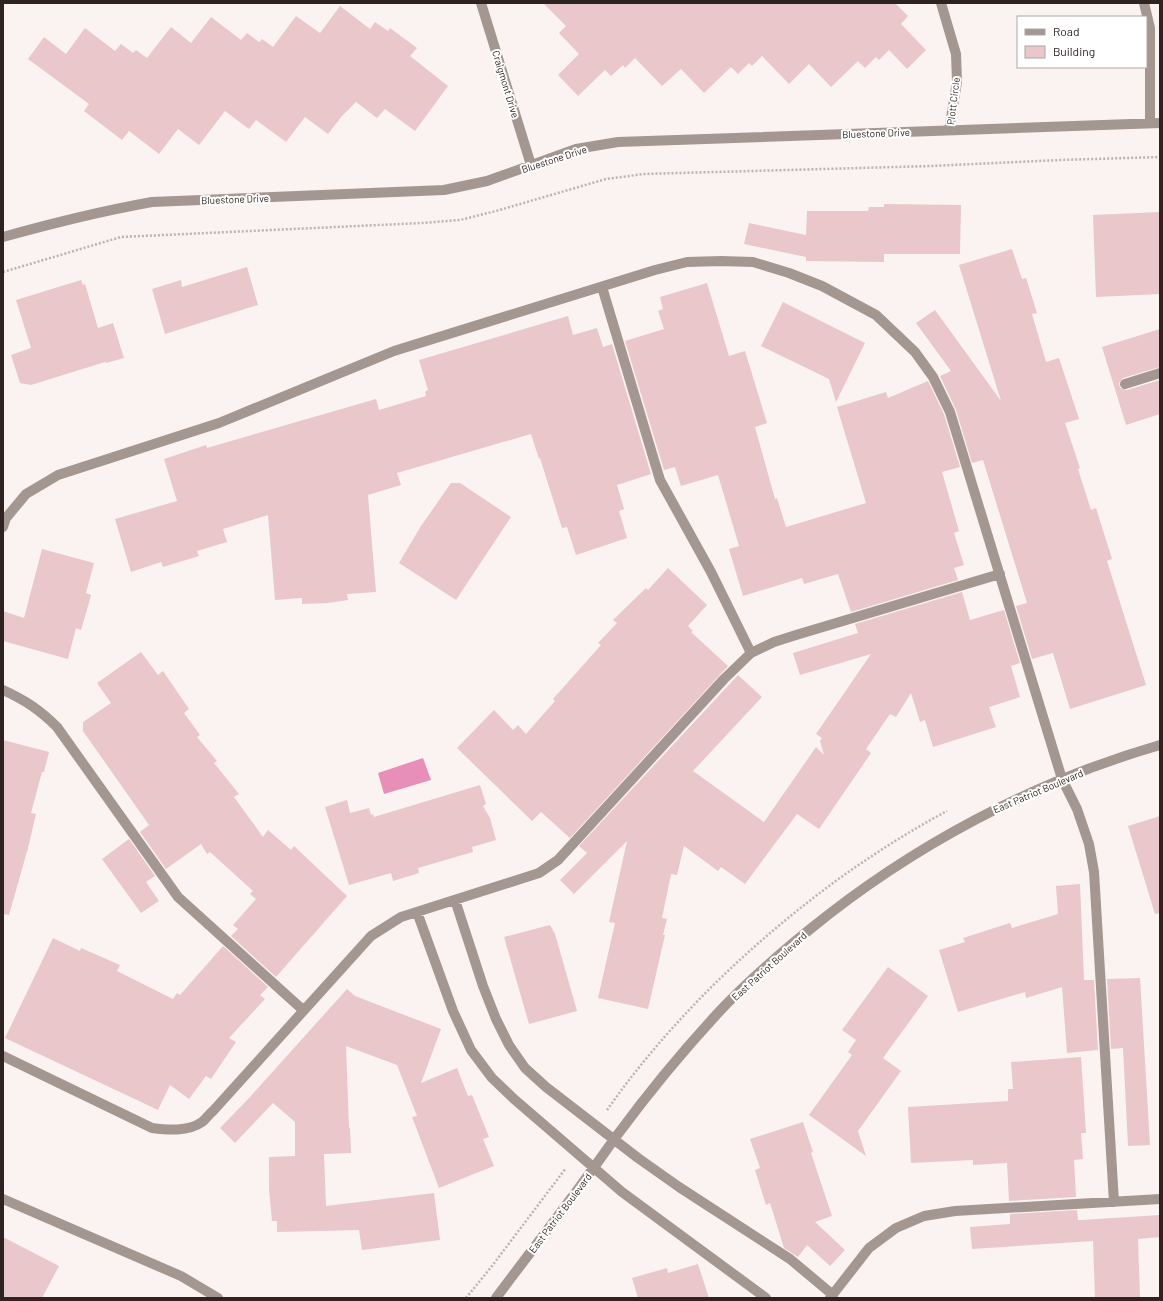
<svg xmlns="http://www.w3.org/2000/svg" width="1163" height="1301" viewBox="0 0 1163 1301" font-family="Barlow,sans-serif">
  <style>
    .water { fill: #e88fb9 }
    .building { fill: #eac7cb }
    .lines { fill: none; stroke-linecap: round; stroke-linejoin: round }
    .path { stroke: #bbb3b1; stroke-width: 2.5; stroke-dasharray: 2 2; stroke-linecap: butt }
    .minor { stroke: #a49791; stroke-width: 10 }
    .labels { text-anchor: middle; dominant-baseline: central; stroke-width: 4; stroke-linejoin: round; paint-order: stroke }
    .street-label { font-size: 10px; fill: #2f2321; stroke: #fff }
  </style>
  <rect width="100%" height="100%" fill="#faf3f1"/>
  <path class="water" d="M 423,758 L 431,780 L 384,794 L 378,773 Z"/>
  <path class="building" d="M 543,3 L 895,3 L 908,16 L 901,24 L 926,50 L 907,69 L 889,50 L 879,60 L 876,57 L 865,68 L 858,61 L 831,87 L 809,64 L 789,84 L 762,56 L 752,66 L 749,63 L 738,74 L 731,67 L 704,93 L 681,69 L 662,86 L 635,58 L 625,68 L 623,65 L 611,76 L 605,70 L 578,96 L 558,75 L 579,54 L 559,33 L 566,26 Z
    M 340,6 L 370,29 L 375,22 L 388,31 L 390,28 L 417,48 L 410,56 L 448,86 L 415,131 L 385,109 L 377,118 L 356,102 L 342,116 L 328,134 L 305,117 L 286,142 L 256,120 L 249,129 L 225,111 L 199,145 L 178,129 L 159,154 L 129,131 L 122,140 L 84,111 L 89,104 L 28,59 L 44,37 L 66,54 L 85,28 L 115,51 L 121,44 L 133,53 L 136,50 L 147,58 L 171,27 L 191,43 L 211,17 L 241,40 L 247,33 L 259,42 L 262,39 L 273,47 L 296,16 L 320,33 Z
    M 884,204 L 961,205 L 960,254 L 884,254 L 884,262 L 806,261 L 806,257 L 744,244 L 749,223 L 806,235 L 807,211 L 868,211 L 869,207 L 884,207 Z
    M 1160,212 L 1160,294 L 1096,297 L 1093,215 Z
    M 1012,249 L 1022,279 L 1026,278 L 1037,313 L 1032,314 L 1046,362 L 1059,358 L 1079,419 L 1065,423 L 1080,468 L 1078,469 L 1091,510 L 1096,508 L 1112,559 L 1107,561 L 1146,685 L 1070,709 L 1053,653 L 1032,659 L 1016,606 L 1027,603 L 983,460 L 972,463 L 956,410 L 940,376 L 951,371 L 916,323 L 935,310 L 1001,401 L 959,265 Z
    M 247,267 L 258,305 L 165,334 L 152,289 L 181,280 L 182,287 Z
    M 81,280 L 83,285 L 85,284 L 98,328 L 113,323 L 124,358 L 106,363 L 105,362 L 31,385 L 20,383 L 11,355 L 31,348 L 16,300 Z
    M 707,283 L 729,356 L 745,351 L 767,423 L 755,427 L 775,499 L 777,498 L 786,527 L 866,503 L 837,407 L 886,392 L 888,398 L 928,381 L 944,414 L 960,467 L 942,472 L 959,531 L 954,533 L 964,565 L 954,568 L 958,580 L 851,612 L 838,574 L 804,584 L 802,578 L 743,596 L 729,549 L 739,546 L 718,475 L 681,486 L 675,467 L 664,470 L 625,341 L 664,329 L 658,311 L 663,309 L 660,297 Z
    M 783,302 L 865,343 L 836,402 L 829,379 L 761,346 Z
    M 568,316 L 573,335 L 597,328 L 603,347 L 612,344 L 651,474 L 617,485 L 624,509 L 619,511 L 627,538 L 576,555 L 567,527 L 562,528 L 540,458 L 539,459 L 531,434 L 397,473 L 401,485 L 368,495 L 376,592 L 347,594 L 348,600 L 328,603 L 302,604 L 302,598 L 275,600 L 268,515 L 223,529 L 227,542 L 197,551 L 199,556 L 163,567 L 161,562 L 131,572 L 115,519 L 177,501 L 164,459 L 206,445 L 207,448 L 376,399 L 379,410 L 426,396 L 425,392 L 428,390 L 419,360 Z
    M 1160,329 L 1160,367 L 1123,378 L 1119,383 L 1120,388 L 1127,390 L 1160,380 L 1160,414 L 1126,425 L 1102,347 Z
    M 451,483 L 460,483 L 511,517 L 456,600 L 399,563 L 421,526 Z
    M 42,549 L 94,563 L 86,593 L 91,595 L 88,606 L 81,630 L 76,628 L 68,659 L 3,641 L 3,611 L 24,618 Z
    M 668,568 L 707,605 L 688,626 L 693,631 L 691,632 L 728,666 L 570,838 L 541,812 L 532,821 L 457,748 L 494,710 L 513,730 L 518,725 L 526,734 L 555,701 L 553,699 L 601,645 L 598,643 L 617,623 L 613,620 L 646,588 L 648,590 Z
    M 962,592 L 970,620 L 1004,610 L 1020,663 L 1011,666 L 1020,697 L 989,707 L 996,727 L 933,747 L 925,720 L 920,722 L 911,693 L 896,717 L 890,714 L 866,749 L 871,753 L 819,829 L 797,814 L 745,884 L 721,867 L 718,871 L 684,846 L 677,875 L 671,874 L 662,918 L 667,919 L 663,935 L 665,935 L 648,1009 L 598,998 L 615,923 L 609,922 L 627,841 L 574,894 L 560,880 L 587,853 L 579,846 L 738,675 L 762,697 L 693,771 L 764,822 L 816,747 L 824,755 L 820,741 L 822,738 L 816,734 L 871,654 L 800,675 L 793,653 L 858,633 L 855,624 Z
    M 141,652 L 158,675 L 163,671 L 189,709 L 184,713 L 200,735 L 197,737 L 217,761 L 214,763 L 239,794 L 234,797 L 263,837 L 268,830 L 291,850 L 294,846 L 347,896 L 276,977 L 231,936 L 238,929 L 233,925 L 256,899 L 250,894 L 253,891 L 210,852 L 207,854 L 201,844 L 166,869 L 140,832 L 149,825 L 83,731 L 83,722 L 111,703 L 97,683 Z
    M 3,740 L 49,752 L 44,772 L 42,772 L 31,813 L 36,814 L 28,848 L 9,915 L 3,914 Z
    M 480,785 L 486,804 L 483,806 L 490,818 L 496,840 L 472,847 L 473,852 L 418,868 L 419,873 L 393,881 L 391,873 L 349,885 L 325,807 L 347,800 L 350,813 L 369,808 L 371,815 L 373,814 L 374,817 Z
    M 1160,816 L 1160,913 L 1155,914 L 1128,826 Z
    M 129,839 L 155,876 L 146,882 L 159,901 L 141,913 L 102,859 Z
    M 1080,884 L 1084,980 L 1094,980 L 1098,1050 L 1067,1053 L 1062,987 L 1026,998 L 1025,992 L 958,1012 L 939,950 L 965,942 L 963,938 L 1010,923 L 1012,928 L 1058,914 L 1056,886 Z
    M 550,925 L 555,934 L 577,1011 L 529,1024 L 504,937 Z
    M 53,938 L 80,951 L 81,948 L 120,965 L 117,971 L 173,999 L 177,993 L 180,995 L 223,946 L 268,987 L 260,995 L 265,999 L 229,1038 L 236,1042 L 211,1079 L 206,1076 L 189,1099 L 170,1085 L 158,1110 L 5,1038 Z
    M 888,967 L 928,996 L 883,1058 L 901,1071 L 858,1131 L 866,1156 L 809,1115 L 852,1055 L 848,1052 L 856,1040 L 842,1030 Z
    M 1140,978 L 1150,1145 L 1128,1146 L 1123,1048 L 1111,1049 L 1107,979 Z
    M 347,989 L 355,996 L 441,1029 L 421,1083 L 457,1068 L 468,1096 L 472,1095 L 489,1137 L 483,1139 L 494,1166 L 439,1188 L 412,1117 L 417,1116 L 397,1065 L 346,1046 L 349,1128 L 350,1128 L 351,1153 L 324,1154 L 326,1206 L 434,1193 L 440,1240 L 362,1250 L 359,1230 L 277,1232 L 277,1221 L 272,1221 L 269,1189 L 269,1157 L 295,1156 L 295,1122 L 273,1103 L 235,1143 L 220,1128 L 250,1097 Z
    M 1081,1057 L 1086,1133 L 1081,1133 L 1083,1159 L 1074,1160 L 1076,1197 L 1009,1201 L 1007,1163 L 973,1165 L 973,1160 L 911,1163 L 908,1107 L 1008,1101 L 1008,1089 L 1013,1089 L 1011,1062 Z
    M 803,1122 L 813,1152 L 811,1153 L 832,1216 L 815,1222 L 845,1250 L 830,1266 L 807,1245 L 798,1257 L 784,1248 L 770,1203 L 766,1205 L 755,1170 L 760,1168 L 750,1139 Z
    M 1077,1210 L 1078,1220 L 1082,1220 L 1160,1215 L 1160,1237 L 1138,1239 L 1140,1298 L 1095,1298 L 1093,1241 L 972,1249 L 970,1227 L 1010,1224 L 1010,1214 Z
    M 3,1237 L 59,1266 L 42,1298 L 3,1298 Z
    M 698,1264 L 709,1298 L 638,1298 L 632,1278 L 667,1268 L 668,1273 Z"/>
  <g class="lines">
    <path class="path" d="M 3,272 L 121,237 L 422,223 L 460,220 L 496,211 L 606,179 L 644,174 L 931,166 L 1060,160 L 1160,157
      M 607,1110 C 671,1019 754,940 844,875 C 877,852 911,830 947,811
      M 466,1298 L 492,1266 L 566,1168"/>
    <path class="minor" d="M 481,3 L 531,165
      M 941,3 L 956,54 L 957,82 L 949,130
      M 1144,3 L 1150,28 L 1150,123
      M 3,237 C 53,223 102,211 152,202 L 444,190 L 487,181 L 576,149 L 618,142 L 1160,123
      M 602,287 L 660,480 L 711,572 L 751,653
      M 1125,384 L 1160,373
      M 3,527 L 6,518 L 26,494 L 58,475 L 219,423 L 394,351 L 655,270 L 687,262 L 721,261 L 753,262 L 789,273 L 822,286 L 876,315 L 915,352 L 933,377 L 950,412 L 1062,779 L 1077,809 L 1089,844 L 1094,872 L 1114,1202
      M 3,690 C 25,700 40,710 57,727 L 178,897 L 303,1010
      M 455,900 L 483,986 L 496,1019 L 509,1045 L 525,1068 L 546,1087 L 638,1158 L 679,1187 L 790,1259 L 833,1295
      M 417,912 L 453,1011 L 471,1050 L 492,1078 L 514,1099 L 622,1192 L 766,1298
      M 3,1056 L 152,1128 C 167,1130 188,1132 202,1122 C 206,1119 209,1114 213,1111 L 371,936 L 401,917 L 539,873 L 558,860 L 724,679 L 751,653 L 774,642 L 796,635 L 1000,574
      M 3,1199 L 181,1276 L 218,1298
      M 496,1298 C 528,1255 561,1213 592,1170 C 601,1158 609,1146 618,1134 C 649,1092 682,1052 717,1014 C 745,984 777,956 809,930 C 912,846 1032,782 1160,745
      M 830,1298 L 869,1248 L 896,1228 L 924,1216 L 955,1211 L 1160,1199"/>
  </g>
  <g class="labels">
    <g class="street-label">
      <text transform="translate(506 84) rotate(73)">Craigmont Drive</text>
      <text transform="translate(953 101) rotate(-83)">Plott Circle</text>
      <text transform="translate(876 133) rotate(-2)">Bluestone Drive</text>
      <text transform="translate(554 159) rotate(-18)">Bluestone Drive</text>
      <text transform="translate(235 199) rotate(-2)">Bluestone Drive</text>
      <text transform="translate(1038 791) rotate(-23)">East Patriot Boulevard</text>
      <text transform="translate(769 966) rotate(-42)">East Patriot Boulevard</text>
      <text transform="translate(560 1213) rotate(-53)">East Patriot Boulevard</text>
    </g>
  </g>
  <rect width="1163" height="1301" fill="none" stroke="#2f2321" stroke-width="8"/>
  <rect x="1017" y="16" width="130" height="52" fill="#ffffff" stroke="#aca7a6"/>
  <rect x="1025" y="29" width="20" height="6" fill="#a49791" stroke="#aca7a6"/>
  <text x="1053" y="36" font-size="12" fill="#2f2321">Road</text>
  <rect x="1025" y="46" width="20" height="12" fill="#eac7cb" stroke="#aca7a6"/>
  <text x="1053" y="56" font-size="12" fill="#2f2321">Building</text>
</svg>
